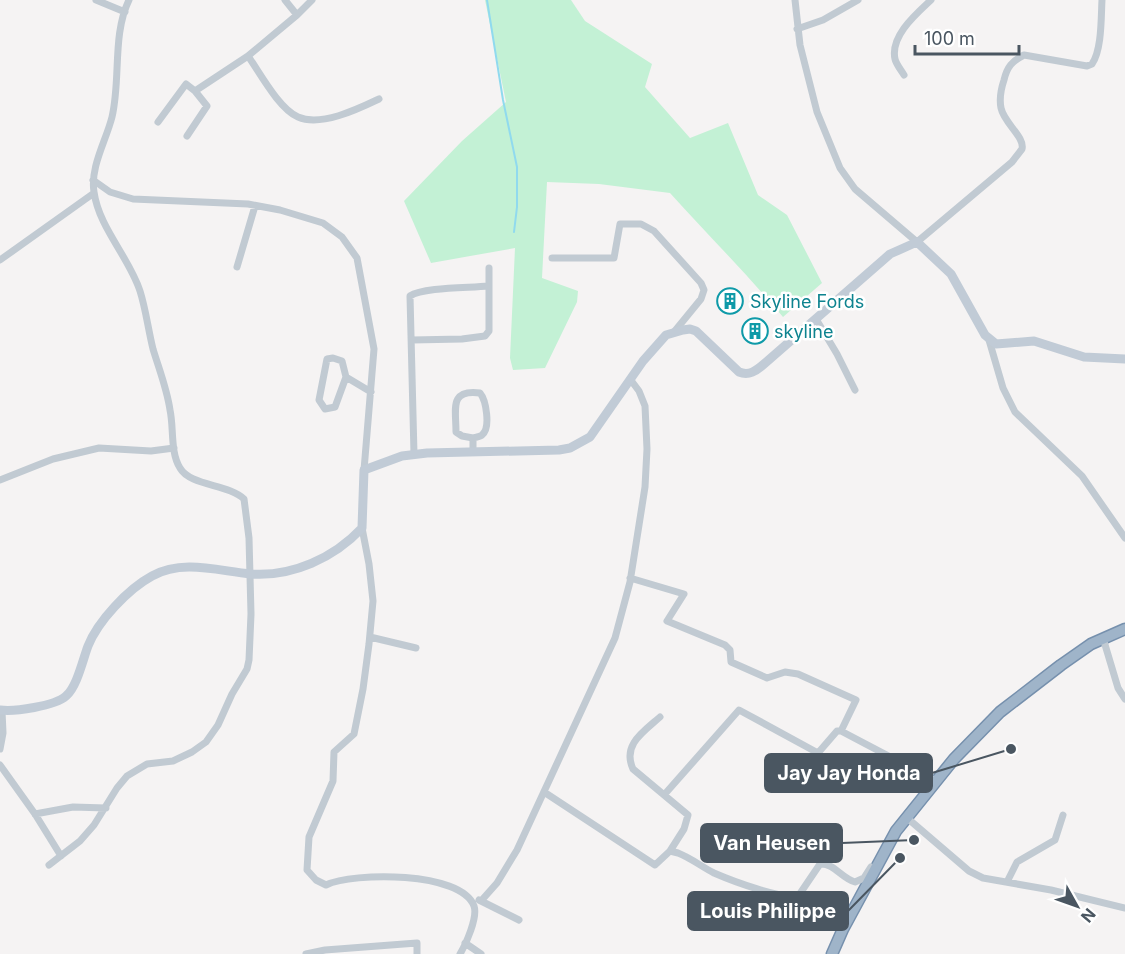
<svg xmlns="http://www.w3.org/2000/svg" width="1125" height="954" viewBox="0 0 1125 954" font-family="Inter,sans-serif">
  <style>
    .grass { fill: #c3f1d5 }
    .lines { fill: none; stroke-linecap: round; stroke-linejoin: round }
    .stream { stroke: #90daee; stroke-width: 2 }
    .trunk-casing { stroke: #7690ad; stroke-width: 13 }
    .minor { stroke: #c1cad2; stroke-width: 7 }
    .secondary { stroke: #c1cbd6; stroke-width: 9 }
    .trunk { stroke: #9fb4c9; stroke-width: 10 }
    .labels { text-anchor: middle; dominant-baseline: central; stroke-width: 5; stroke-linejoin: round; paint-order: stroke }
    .culture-label { font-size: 18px; fill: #0d838f; stroke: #fff; text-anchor: start }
    .leader { fill: none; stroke: #4a5661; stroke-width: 2 }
    .callout-dot { fill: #4a5661; stroke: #fff; stroke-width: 2 }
    .callout { fill: #4a5661; stroke: #4a5661; stroke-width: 2 }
    .callout-label { font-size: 20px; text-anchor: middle; font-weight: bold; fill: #fff }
  </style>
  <rect width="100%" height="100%" fill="#f5f3f3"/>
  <path class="grass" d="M 485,0 L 571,0 L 585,21 L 652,64 L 645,87 L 690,138 L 728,123 L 758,195 L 787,215 L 822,283 L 783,317 C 747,274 708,235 670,193 L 599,184 L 547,182 L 542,278 L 578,291 L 577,302 L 545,368 L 513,370 L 510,358 L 515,248 L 431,263 L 404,201 L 462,141 L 506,102 Z"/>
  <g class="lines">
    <path class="stream" d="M 487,0 L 503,100 L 517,167 L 517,207 L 514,232"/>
    <g class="trunk-casing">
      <path id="trunk" d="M 832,954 L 843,929 L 896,831 L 954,759 L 1000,712 L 1061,665 L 1091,644 L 1125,629"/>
    </g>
    <path class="minor" d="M 96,0 L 125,12
      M 285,0 L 297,15 L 248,56 C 260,73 279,109 298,117 C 321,127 358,109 379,99
      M 795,0 L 800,45 L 817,112 L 840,168 L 855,189 L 917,242 L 1012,162 L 1022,149 C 1025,137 1004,123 1001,108 C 999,98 1001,89 1004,80 C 1007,67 1012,61 1024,55 L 1087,66 L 1092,64 C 1102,50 1101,17 1102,0
      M 297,15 L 312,0
      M 797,29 L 823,20 L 858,0
      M 904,75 C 901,70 896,64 895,59 C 890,36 916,14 931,0
      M 158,122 L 186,84 L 195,91
      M 187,136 L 207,106 L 195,91 L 248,56
      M 93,180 L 110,192 L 133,199 L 248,204 L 280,210 L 323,223 L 342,237 L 357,258 L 374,349 L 364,470
      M 552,258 L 614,258 L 620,224 L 641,224 L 654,231 L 701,283 L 704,290 L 701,299 L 674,332
      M 0,260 L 94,193
      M 237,267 L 255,206
      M 816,319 L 837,354 L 855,390
      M 412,340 L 462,339 L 485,336 L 489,331 L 489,268
      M 989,340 L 1003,388 L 1015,412 L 1082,476 L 1125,538
      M 333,358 L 342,361 L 346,377 L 335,407 L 325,409 L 319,400 L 327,359 Z
      M 346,377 L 371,392
      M 473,438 C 476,437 480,437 482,435 C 491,428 486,400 480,393 C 449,389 456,409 456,432 L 462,436 L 473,438 L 473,451
      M 414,454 L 410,296 C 423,287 470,288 488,286
      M 0,480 L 53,459 L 99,448 L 151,451 L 174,448
      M 362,528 L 369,564 L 373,601 L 369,644 L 363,689 L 354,734 L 334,752 L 333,781 L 309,837 L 307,870 L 316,880 L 326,885 C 353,872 461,871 474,906 C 478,917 466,944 460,954
      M 630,578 L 684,594 L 667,621 L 725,645 L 730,650 L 731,662 L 767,678 L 785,672 L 798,674 L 856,700 L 841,731
      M 370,637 L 416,648
      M 1103,638 L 1118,688 L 1125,699
      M 660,717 C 643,732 622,745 633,769 L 688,815 L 684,829 L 670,851
      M 0,749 L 3,733 L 2,711
      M 0,765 L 35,814 L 61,856
      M 544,792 L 655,865 L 670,851 L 678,853 C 691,858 702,867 714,873 C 730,880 785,901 799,895 L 820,864 C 834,863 841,878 855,882 L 864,878 L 871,867
      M 664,795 L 739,710 L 818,753 L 837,731 L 841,731 L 936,781
      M 35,814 L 73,807 L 106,808
      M 906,817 L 969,871 L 983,878 L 1051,890 L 1125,908
      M 49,865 L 80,841 L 94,825 L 117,788 L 127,776 L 147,764 L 173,761 L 192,752 L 206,742 L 218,725 L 232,694 L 247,669 L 249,660 L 251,614 L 249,538 L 244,499 C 229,484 190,486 180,468 C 170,452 174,428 170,410 C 167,389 159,369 153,349 C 148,329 146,310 140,291 C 129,257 99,228 94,192 C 90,167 106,141 112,117 C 121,79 112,35 129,0
      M 1007,882 L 1017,862 L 1055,840 L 1063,815
      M 479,900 L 519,920
      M 481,901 L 497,883 L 517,850 L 615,638 L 630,582 L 645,487 L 647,449 L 645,406 L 639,391 L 630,379
      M 465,943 L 481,954
      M 306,954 L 325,950 L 417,943 L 417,954"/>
    <path class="secondary" d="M 0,710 C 14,712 55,706 66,696 C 77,687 83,659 88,646 C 98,621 128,589 152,576 C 183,559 218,571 251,574 C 292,577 334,558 362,528 L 364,470 L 402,456 L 427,453 L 559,450 L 570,448 L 590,437 L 643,361 L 666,335 L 683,330 L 690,329 L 696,331 L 739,372 C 749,376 756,371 764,364 L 890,254 L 917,242 L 951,274 L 985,335 L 996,344 L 1034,341 L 1084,357 L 1125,359"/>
    <use href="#trunk" class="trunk"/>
  </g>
  <defs>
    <g id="building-ring" transform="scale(1.35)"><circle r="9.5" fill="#fff" stroke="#0f9aa8" stroke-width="1.5"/><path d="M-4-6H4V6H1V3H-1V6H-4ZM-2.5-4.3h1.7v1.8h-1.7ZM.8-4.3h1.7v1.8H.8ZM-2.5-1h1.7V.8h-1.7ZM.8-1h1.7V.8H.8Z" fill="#0f9aa8"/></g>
  </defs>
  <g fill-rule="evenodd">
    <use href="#building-ring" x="730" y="301"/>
    <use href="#building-ring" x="755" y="331"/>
  </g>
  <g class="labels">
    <g class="culture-label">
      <text x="750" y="301">Skyline Fords</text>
      <text x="774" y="331">skyline</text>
    </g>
  </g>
  <path class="leader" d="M1011 749L932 773M914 840L842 843M900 858L848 911"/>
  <g class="callout-dot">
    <circle cx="1011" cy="749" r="6"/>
    <circle cx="914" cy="840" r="6"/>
    <circle cx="900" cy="858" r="6"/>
  </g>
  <g class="callout">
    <rect x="765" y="754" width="167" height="38" rx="6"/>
    <rect x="701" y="824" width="141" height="38" rx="6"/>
    <rect x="688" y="892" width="160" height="38" rx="6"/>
  </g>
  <g class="callout-label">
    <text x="849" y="780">Jay Jay Honda</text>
    <text x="772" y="850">Van Heusen</text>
    <text x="768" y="918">Louis Philippe</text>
  </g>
  <g transform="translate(1077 906) rotate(130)" stroke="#ffffff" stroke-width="4.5" paint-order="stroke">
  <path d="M0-4.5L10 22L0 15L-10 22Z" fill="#4a5661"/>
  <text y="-9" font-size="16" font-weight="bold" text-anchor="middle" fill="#4a5661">N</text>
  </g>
  <path d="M915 45v9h104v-9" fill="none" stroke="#4a5661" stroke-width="3"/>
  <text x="924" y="45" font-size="18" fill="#4a5661" stroke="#ffffff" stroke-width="4.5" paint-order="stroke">100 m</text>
</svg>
